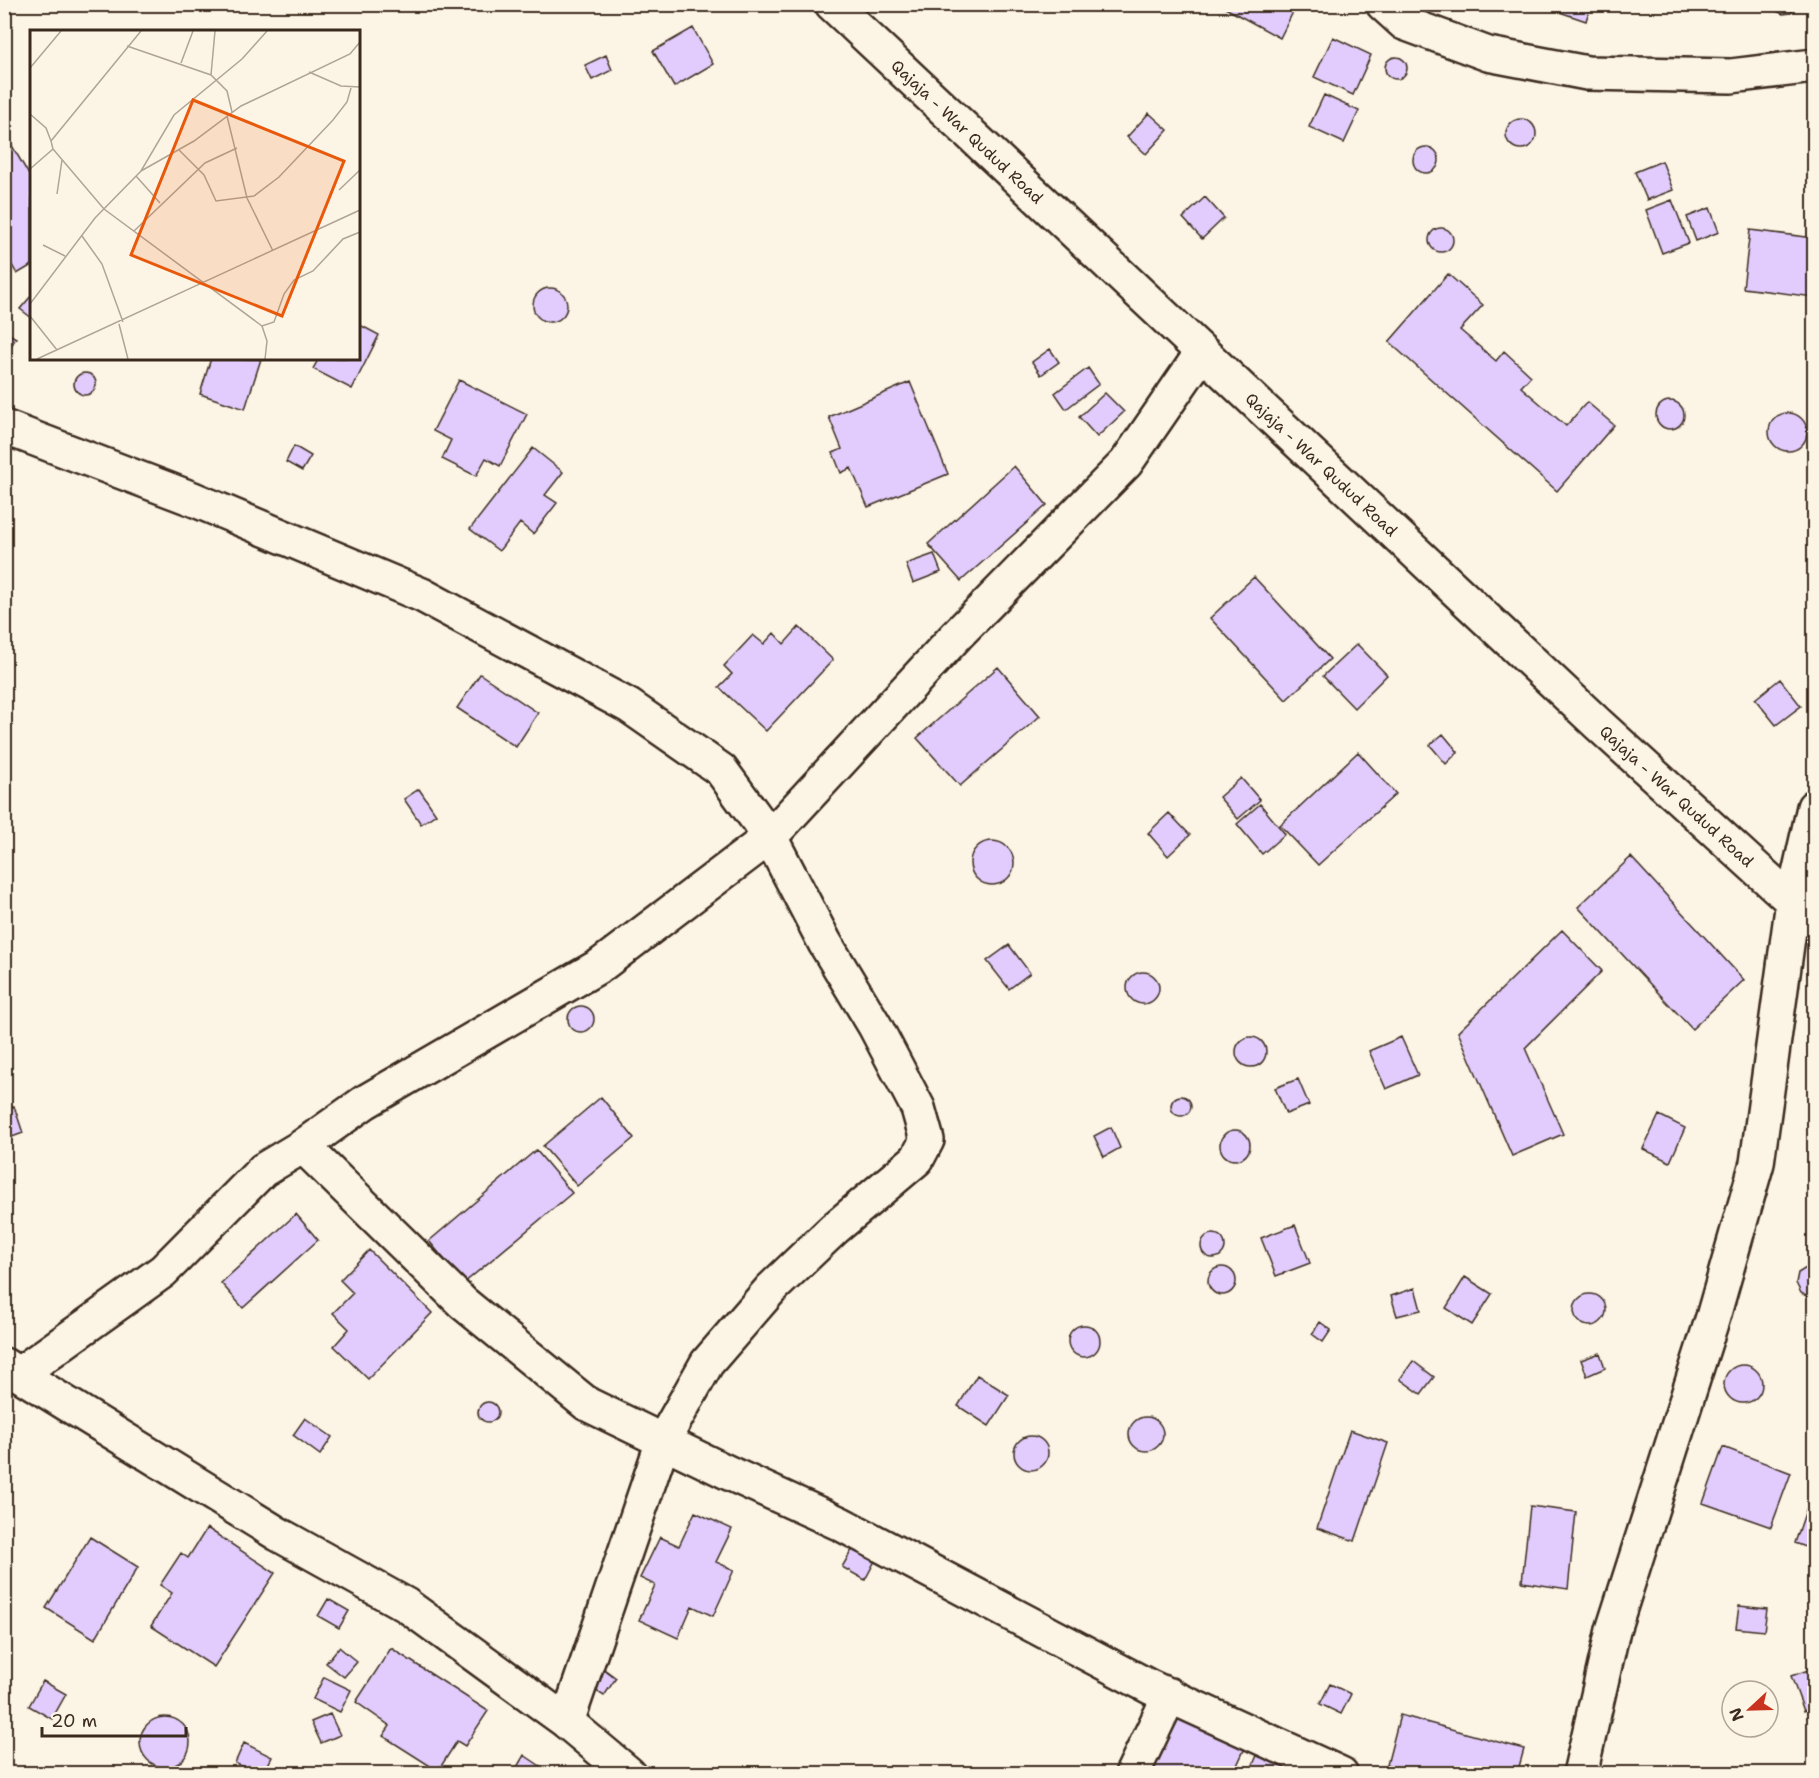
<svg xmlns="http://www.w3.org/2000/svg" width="1819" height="1778" viewBox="0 0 1819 1778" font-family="'Shantell Sans',sans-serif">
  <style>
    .building { fill: #e1ccfd; stroke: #3b2a1e; stroke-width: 1.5 }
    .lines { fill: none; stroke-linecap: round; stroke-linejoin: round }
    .minor-casing { stroke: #3b2a1e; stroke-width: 38 }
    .tertiary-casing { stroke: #3b2a1e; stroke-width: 38 }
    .minor { stroke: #fcf5e5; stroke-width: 33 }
    .tertiary { stroke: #fcf5e5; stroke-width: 33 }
    .labels { text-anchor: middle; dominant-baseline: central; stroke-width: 6; stroke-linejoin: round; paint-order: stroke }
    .street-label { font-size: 16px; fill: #3b2a1e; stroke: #fcf5e5 }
    .inset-road { fill: none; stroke: #afa495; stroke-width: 1.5 }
    .view { fill: #e8590c; fill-opacity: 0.15; stroke: #e8590c; stroke-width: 3 }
    .inset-edge { fill: none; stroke: #3b2a1e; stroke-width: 3 }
  </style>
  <rect width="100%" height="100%" fill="#fcf5e5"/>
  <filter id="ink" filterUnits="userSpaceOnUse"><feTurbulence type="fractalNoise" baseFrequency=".0167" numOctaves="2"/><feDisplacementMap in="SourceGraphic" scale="12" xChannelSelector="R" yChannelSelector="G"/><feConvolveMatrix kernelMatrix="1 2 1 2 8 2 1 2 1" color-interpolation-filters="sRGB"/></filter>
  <g filter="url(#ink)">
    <path class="building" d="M 1218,4 L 1297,4 L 1280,38 Z
      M 1536,4 L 1591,4 L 1586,21 Z
      M 1772,4 L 1796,4 L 1791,13 L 1783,14 L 1774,10 Z
      M 693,28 L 713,64 L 674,87 L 653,51 Z
      M 1333,37 L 1371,55 L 1353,95 L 1314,77 Z
      M 606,55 L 612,70 L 592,80 L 585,65 Z
      M1385 68a11 11 0 1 1 22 0a11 11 0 1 1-22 0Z
      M 1324,95 L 1359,111 L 1344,143 L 1309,127 Z
      M 1149,113 L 1168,130 L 1146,154 L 1127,137 Z
      M1506 134a15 15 0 1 1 30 0a15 15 0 1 1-30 0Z
      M 4,132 L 32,180 L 32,265 L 17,274 L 4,251 Z
      M1413 160a13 13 0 1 1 26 0a13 13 0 1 1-26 0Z
      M 1662,161 L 1673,190 L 1647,200 L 1635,172 Z
      M 1205,197 L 1224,218 L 1202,239 L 1183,218 Z
      M 1672,200 L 1689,243 L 1662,253 L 1646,210 Z
      M 1710,208 L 1719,232 L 1696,241 L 1687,217 Z
      M1429 240a12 12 0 1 1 24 0a12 12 0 1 1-24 0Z
      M 1750,230 L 1814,238 L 1814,297 L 1743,288 Z
      M 1448,274 L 1483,305 L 1460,330 L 1496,361 L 1504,351 L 1531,376 L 1521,387 L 1566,426 L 1587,402 L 1614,425 L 1557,491 L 1389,342 Z
      M533 305a17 17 0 1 1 34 0a17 17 0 1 1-34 0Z
      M 32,295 L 32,318 L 20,309 Z
      M 358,324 L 379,335 L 352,389 L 313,369 L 319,358 L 358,358 Z
      M 4,331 L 16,338 L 4,357 Z
      M 1050,349 L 1059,362 L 1041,375 L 1032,362 Z
      M 211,358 L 261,359 L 245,409 L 200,394 Z
      M 1088,368 L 1099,384 L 1066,409 L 1055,393 Z
      M74 384a11 11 0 1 1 22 0a11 11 0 1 1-22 0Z
      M 459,380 L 527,414 L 500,466 L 486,458 L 476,476 L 442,459 L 451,440 L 433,431 Z
      M 910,382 L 948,474 L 868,507 L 851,468 L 841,473 L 833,453 L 842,449 L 829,417 Z
      M 1105,393 L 1124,412 L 1097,437 L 1079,417 Z
      M1656 415a14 14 0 1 1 28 0a14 14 0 1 1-28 0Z
      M1769 432a19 19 0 1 1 38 0a19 19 0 1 1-38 0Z
      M 294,446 L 311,456 L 302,471 L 286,462 Z
      M 533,448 L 563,472 L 545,495 L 557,503 L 533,534 L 520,523 L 499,551 L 470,529 Z
      M 1014,466 L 1047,505 L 961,581 L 928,544 Z
      M 934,554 L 941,572 L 913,583 L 906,564 Z
      M 1254,577 L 1330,659 L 1286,700 L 1210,618 Z
      M 799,627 L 833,660 L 766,731 L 719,687 L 732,674 L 724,666 L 753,635 L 764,644 L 774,633 L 784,644 Z
      M 1357,644 L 1387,675 L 1354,708 L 1323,676 Z
      M 998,667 L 1040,716 L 960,786 L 917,738 Z
      M 480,674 L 538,713 L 516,747 L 457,708 Z
      M 1780,679 L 1801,706 L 1776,725 L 1755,699 Z
      M 1443,734 L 1458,752 L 1446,764 L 1430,745 Z
      M 1358,752 L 1396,794 L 1318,865 L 1280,825 Z
      M 1241,778 L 1260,800 L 1238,819 L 1219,797 Z
      M 419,789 L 436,814 L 421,824 L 404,799 Z
      M 1260,804 L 1285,834 L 1262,854 L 1237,824 Z
      M 1169,813 L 1190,835 L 1168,856 L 1148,833 Z
      M970 863a22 22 0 1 1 44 0a22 22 0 1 1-44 0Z
      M 1631,857 L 1744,980 L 1692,1029 L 1578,907 Z
      M 1562,930 L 1602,971 L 1525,1048 L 1563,1134 L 1512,1156 L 1458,1032 Z
      M 1009,945 L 1030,973 L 1009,989 L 987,961 Z
      M1127 988a16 16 0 1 1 32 0a16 16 0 1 1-32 0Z
      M568 1019a13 13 0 1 1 26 0a13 13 0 1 1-26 0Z
      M 1401,1037 L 1418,1075 L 1386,1089 L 1369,1051 Z
      M1236 1052a15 15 0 1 1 30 0a15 15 0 1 1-30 0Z
      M 1298,1079 L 1309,1105 L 1286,1114 L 1275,1088 Z
      M1171 1106a10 10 0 1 1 20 0a10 10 0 1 1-20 0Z
      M 601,1097 L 634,1138 L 577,1186 L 543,1146 Z
      M 14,1106 L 23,1133 L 4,1140 L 4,1110 Z
      M 1659,1115 L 1685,1128 L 1670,1162 L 1643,1149 Z
      M 1111,1127 L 1120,1148 L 1104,1157 L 1094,1136 Z
      M1220 1145a15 15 0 1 1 30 0a15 15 0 1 1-30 0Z
      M 536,1150 L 572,1193 L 464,1283 L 429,1241 Z
      M 296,1214 L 318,1240 L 243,1308 L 221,1283 Z
      M 1295,1225 L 1310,1263 L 1276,1276 L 1261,1238 Z
      M1201 1246a12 12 0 1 1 24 0a12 12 0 1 1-24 0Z
      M 369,1250 L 432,1313 L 368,1379 L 334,1346 L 349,1329 L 333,1313 L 353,1293 L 340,1280 Z
      M 1811,1265 L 1814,1265 L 1814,1298 L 1811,1299 L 1801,1293 L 1796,1283 L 1798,1273 Z
      M1208 1281a14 14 0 1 1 28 0a14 14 0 1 1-28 0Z
      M 1465,1277 L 1492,1294 L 1472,1325 L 1446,1308 Z
      M 1415,1288 L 1421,1310 L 1397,1316 L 1391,1296 Z
      M1574 1310a16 16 0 1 1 32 0a16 16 0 1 1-32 0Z
      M 1320,1322 L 1331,1330 L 1323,1342 L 1312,1334 Z
      M1068 1341a16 16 0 1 1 32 0a16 16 0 1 1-32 0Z
      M 1600,1353 L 1605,1368 L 1587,1376 L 1581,1360 Z
      M 1413,1361 L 1434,1377 L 1421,1394 L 1400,1379 Z
      M1724 1384a19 19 0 1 1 38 0a19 19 0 1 1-38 0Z
      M 977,1375 L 1009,1395 L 989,1426 L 958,1406 Z
      M478 1412a10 10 0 1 1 20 0a10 10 0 1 1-20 0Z
      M1129 1434a17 17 0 1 1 34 0a17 17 0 1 1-34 0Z
      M 305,1418 L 332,1437 L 320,1455 L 293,1435 Z
      M 1350,1430 L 1388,1443 L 1355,1541 L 1317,1528 Z
      M1014 1453a17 17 0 1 1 34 0a17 17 0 1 1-34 0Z
      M 1723,1447 L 1791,1473 L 1771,1527 L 1703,1503 Z
      M 1814,1486 L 1814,1550 L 1795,1543 Z
      M 1530,1506 L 1576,1512 L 1568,1589 L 1522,1582 Z
      M 695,1512 L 732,1529 L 716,1562 L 734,1570 L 713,1616 L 692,1606 L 678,1638 L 639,1620 L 655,1585 L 640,1578 L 660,1537 L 679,1546 Z
      M 207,1528 L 275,1573 L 214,1667 L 151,1626 L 172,1593 L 160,1585 L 181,1553 L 188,1558 Z
      M 90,1537 L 138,1567 L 95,1639 L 46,1608 Z
      M 856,1543 L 878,1555 L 865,1580 L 842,1567 Z
      M 328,1599 L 349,1611 L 339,1628 L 318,1616 Z
      M 1739,1606 L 1767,1609 L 1764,1631 L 1736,1628 Z
      M 339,1647 L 357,1662 L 344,1677 L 326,1663 Z
      M 391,1648 L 488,1711 L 465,1746 L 457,1741 L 438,1771 L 383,1736 L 390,1726 L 356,1702 Z
      M 600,1666 L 616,1678 L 604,1696 L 587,1685 Z
      M 1814,1668 L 1814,1707 L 1804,1711 L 1791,1676 Z
      M 324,1677 L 351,1690 L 340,1712 L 313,1699 Z
      M 43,1681 L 66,1694 L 52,1719 L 29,1706 Z
      M 1330,1684 L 1351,1694 L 1341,1714 L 1320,1704 Z
      M 330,1714 L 340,1735 L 321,1743 L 311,1722 Z
      M 1175,1715 L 1245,1748 L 1233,1774 L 1149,1774 Z
      M 1400,1715 L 1524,1749 L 1517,1774 L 1417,1774 L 1387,1765 Z
      M140 1742a25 25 0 1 1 50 0a25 25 0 1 1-50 0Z
      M 244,1743 L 272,1757 L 263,1774 L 257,1774 L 235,1763 Z
      M 1258,1753 L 1302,1774 L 1249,1774 Z
      M 524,1755 L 552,1774 L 513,1774 Z"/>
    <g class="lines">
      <g class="minor-casing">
        <path id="minor" d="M 1383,4 L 1404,23 L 1488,54 L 1587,73 L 1731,76 L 1814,66
          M 4,427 L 193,499 L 422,595 L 629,706 L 721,770 L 770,837 L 825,943 L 875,1026 L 918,1108 L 927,1140 L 917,1159 L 834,1229 L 771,1289 L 707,1363 L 663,1441 L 567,1722
          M 303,1146 L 463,1303 L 587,1404 L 729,1473 L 841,1524 L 1150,1687 L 1341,1774
          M 19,1374 L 163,1271 L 263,1170 L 303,1146 L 365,1102 L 601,965 L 770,837 L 957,635 L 1126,463 L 1201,354
          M 1132,1774 L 1170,1695
          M 1580,1774 L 1613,1630 L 1713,1317 L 1757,1163 L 1793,901 L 1814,807"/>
      </g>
      <g class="tertiary-casing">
        <g id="tertiary">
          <path id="s1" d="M 832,4 L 1598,724 L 1814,921"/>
          <path d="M 4,1365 L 278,1534 L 406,1605 L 567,1722 L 629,1774"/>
        </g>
      </g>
      <use href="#minor" class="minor"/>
      <use href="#tertiary" class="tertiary"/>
    </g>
  </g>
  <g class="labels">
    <g class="street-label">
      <text stroke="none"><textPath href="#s1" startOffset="186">Qajaja - War Qudud Road</textPath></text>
      <text stroke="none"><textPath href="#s1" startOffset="672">Qajaja - War Qudud Road</textPath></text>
      <text stroke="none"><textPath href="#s1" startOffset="1158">Qajaja - War Qudud Road</textPath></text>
    </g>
  </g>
  <g transform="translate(30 30)">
    <rect width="330" height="330" fill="#fcf5e5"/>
    <path class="inset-road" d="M 97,16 L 181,45 L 197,61 L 202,82M 151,33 L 163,1M 0,38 L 31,1M 279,42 L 311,56 L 330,57M 181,45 L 185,1M 0,84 L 16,98 L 21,111M 197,86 L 217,168 L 243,221M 23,119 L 74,179 L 232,296 L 244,292 L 254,264 L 264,250 L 283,241 L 313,209 L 330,202M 149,120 L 174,145 L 186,171 L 224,166 L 249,147 L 303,90 L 317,72 L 321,58M 0,139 L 23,119 L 21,111 L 111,1M 111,141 L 164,111 L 211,76 L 320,24 L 330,12M 106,146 L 130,173M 309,160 L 330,140M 27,164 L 32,130M 104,201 L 175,133 L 207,118M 52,206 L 72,234 L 93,292M 13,215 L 35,226M 0,274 L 65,188 L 111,141 L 144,85 L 212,29 L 237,1M 0,286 L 27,320M 89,294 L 98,329M 232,296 L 237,311 L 235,329M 7,329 L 330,180"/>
    <path class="view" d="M 163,70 L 314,131 L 252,286 L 101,225 Z"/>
    <rect width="330" height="330" class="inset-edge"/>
  </g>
  <rect width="1819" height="1778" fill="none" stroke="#fcf5e5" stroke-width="24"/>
  <rect x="12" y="12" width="1795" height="1754" fill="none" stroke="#3b2a1e" stroke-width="2" filter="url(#ink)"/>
  <g transform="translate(1750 1709) rotate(248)"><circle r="28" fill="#fcf5e5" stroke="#afa495" stroke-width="1.5"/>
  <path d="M0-4.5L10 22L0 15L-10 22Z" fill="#c8321e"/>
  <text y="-9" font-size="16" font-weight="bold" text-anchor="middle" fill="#3b2a1e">N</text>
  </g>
  <path d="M42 1727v9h144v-9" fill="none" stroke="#3b2a1e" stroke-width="3"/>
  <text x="51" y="1727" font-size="18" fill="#3b2a1e" stroke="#fcf5e5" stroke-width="4.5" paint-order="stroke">20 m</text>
</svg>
